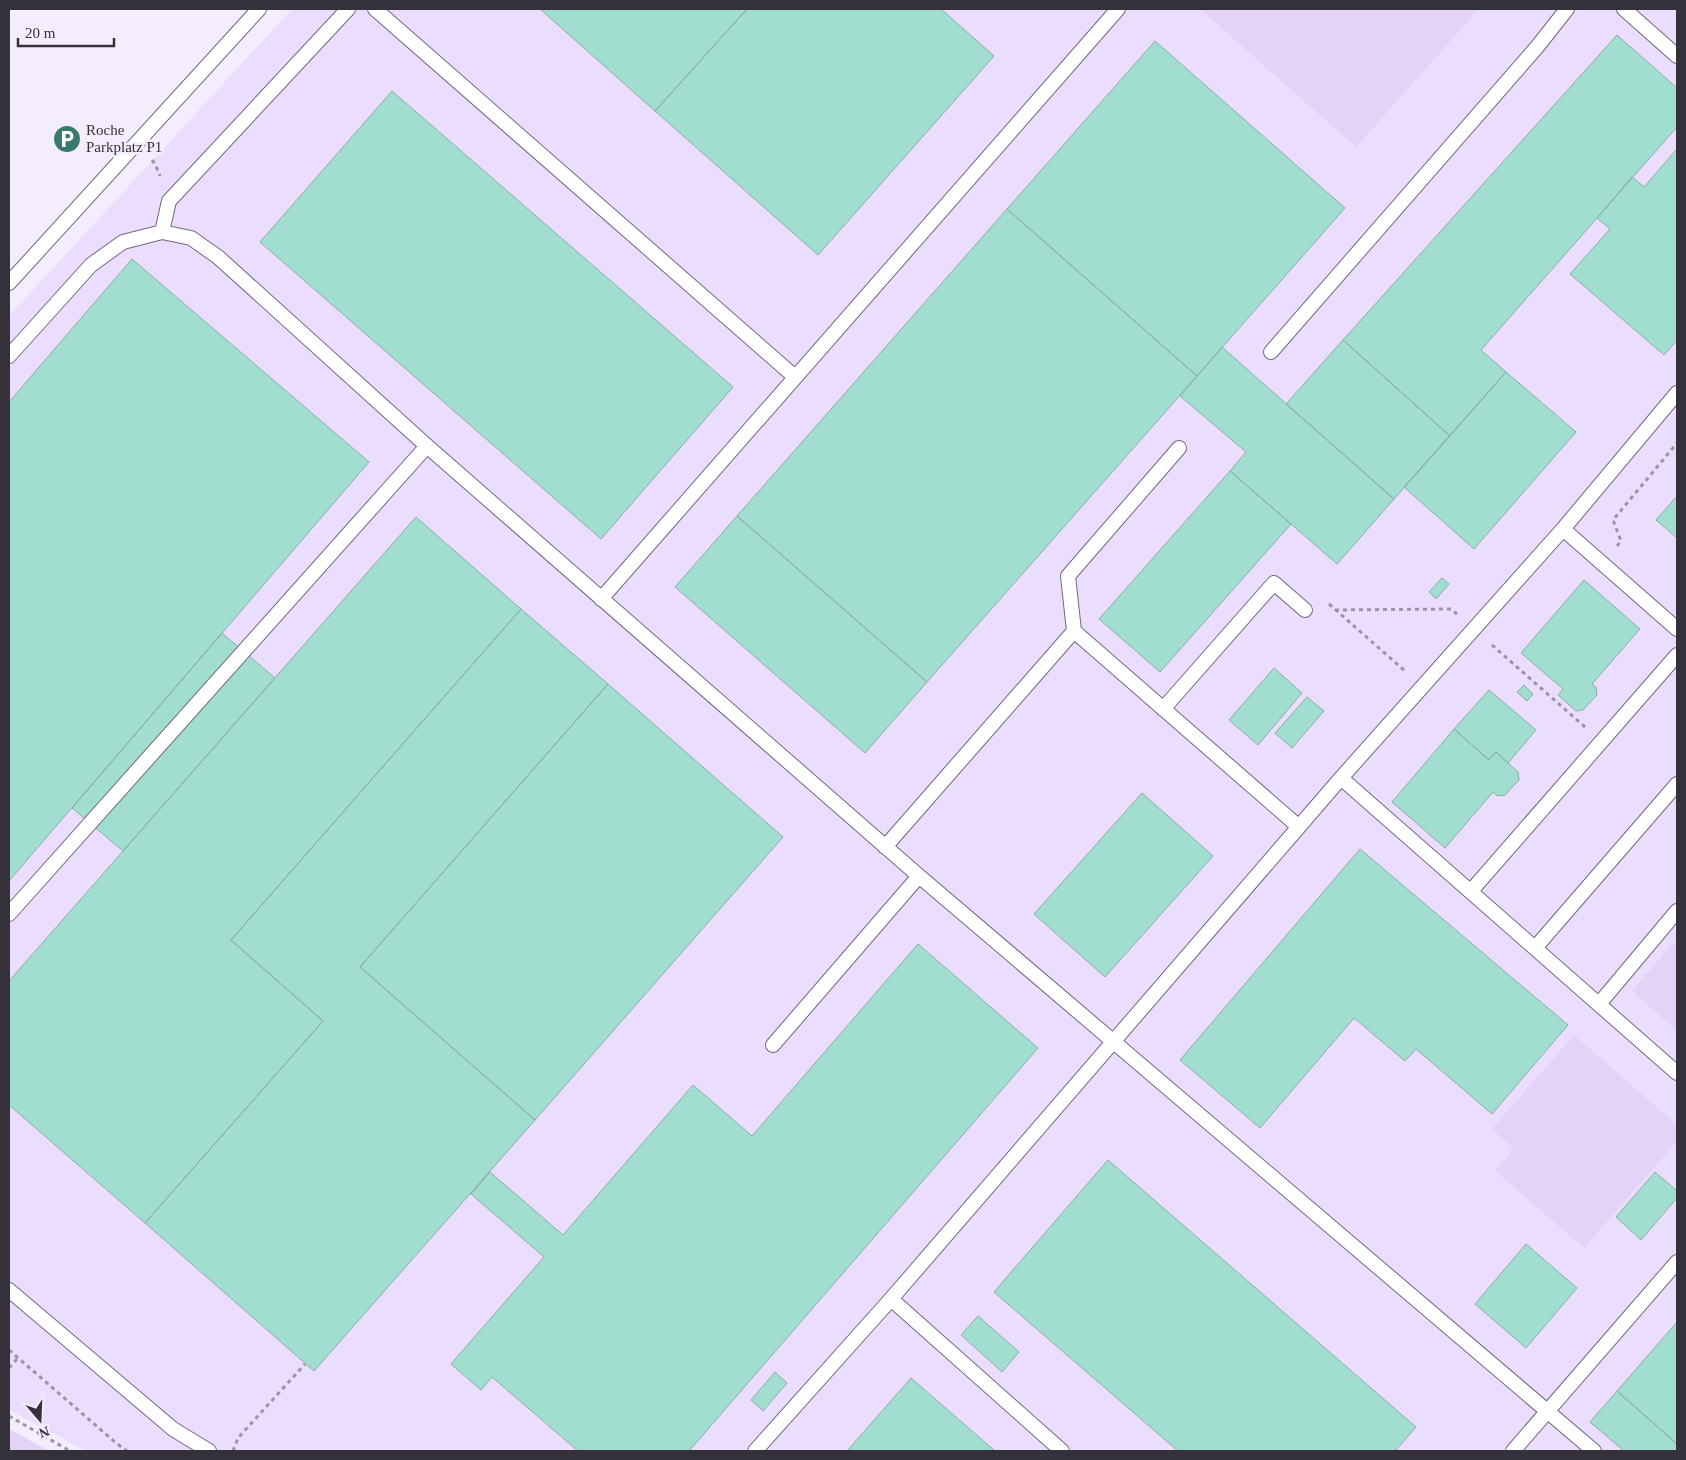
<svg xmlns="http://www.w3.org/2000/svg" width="1686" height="1460" viewBox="0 0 1686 1460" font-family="Georgia,serif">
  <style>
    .built { fill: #ebddfe }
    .green { fill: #e2d3f7 }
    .building { fill: #a1decf; stroke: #8daca4 }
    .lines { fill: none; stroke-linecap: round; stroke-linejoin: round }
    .service-casing { stroke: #72687e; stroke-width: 16 }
    .path { stroke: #9a95a2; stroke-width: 3; stroke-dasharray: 4 4; stroke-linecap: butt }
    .service { stroke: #fff; stroke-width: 14 }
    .labels { text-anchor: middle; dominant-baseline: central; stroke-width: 5; stroke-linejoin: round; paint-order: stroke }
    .poi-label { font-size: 15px; fill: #35313b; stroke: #f4edfd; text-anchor: start }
  </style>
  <rect width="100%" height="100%" fill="#f4edfd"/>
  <path class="built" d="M 292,9 L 1677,9 L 1677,1451 L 86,1451 L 9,1410 L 9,316 Z"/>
  <path class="green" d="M 1200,9 L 1479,9 L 1356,147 Z
    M 1677,939 L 1677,1031 L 1632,991 Z
    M 1574,1035 L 1677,1125 L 1677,1141 L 1584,1248 L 1495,1171 L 1514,1149 L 1492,1129 Z
    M 9,1429 L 49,1451 L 50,1451 L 9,1451 Z"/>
  <path class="building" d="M 540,9 L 747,9 L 655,111 Z
    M 747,9 L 941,9 L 994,56 L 818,255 L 655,111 Z
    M 1617,35 L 1677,88 L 1677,127 L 1481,350 L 1506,372 L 1450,436 L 1343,340 Z
    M 1155,41 L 1345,208 L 1197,376 L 1007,209 Z
    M 392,91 L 733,387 L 601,539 L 260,242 Z
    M 1677,149 L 1677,340 L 1664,355 L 1570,274 L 1610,229 L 1597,218 L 1632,177 L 1644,187 Z
    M 1007,209 L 1197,376 L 927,682 L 737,516 Z
    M 132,259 L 369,462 L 9,881 L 9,402 Z
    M 1343,340 L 1450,436 L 1394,499 L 1286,404 Z
    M 1222,347 L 1394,499 L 1337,564 L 1230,471 L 1246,452 L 1180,396 Z
    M 1506,372 L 1576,432 L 1474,549 L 1404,487 Z
    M 1230,471 L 1291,524 L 1160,672 L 1099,619 Z
    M 1677,496 L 1677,538 L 1656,520 Z
    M 737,516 L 927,682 L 865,753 L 675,587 Z
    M 416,517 L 521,609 L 231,940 L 323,1021 L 145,1223 L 9,1105 L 9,981 Z
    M 1442,578 L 1449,584 L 1436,599 L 1429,592 Z
    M 1584,580 L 1640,629 L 1592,684 L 1596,687 L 1597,695 L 1583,710 L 1576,711 L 1558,695 L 1563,689 L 1521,653 Z
    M 521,609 L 608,684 L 360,967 L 535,1120 L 314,1371 L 145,1223 L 323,1021 L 231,940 Z
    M 222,633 L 275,678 L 123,851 L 72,808 Z
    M 1274,668 L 1302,693 L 1258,745 L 1229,720 Z
    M 608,684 L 783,837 L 535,1120 L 360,967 Z
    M 1524,685 L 1533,694 L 1527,701 L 1517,692 Z
    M 1489,690 L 1536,730 L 1508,763 L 1496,752 L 1489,760 L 1454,729 Z
    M 1307,697 L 1324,711 L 1292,748 L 1275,733 Z
    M 1454,729 L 1489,760 L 1496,752 L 1518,772 L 1519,780 L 1505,795 L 1497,796 L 1493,792 L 1445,848 L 1392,802 Z
    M 1142,793 L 1213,856 L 1105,977 L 1034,914 Z
    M 1360,849 L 1568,1025 L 1492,1114 L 1416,1049 L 1405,1061 L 1354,1018 L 1260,1128 L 1180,1060 Z
    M 918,944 L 1038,1048 L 689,1451 L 578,1451 L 492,1377 L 481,1390 L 451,1364 L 544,1257 L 471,1194 L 490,1172 L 563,1235 L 693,1085 L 752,1136 Z
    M 1108,1160 L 1416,1427 L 1395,1451 L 1178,1451 L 994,1292 Z
    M 1655,1172 L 1677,1191 L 1677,1198 L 1641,1240 L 1616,1217 Z
    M 1526,1244 L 1577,1288 L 1526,1348 L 1475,1304 Z
    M 978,1316 L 1019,1352 L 1002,1372 L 961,1335 Z
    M 1677,1322 L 1677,1444 L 1617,1391 Z
    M 775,1372 L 787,1383 L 763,1411 L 751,1400 Z
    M 911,1378 L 995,1451 L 847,1451 Z
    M 1617,1391 L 1677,1444 L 1677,1451 L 1624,1451 L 1590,1422 Z"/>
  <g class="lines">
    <g class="service-casing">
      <path id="service" d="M 375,9 L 795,377
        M 1624,9 L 1677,56
        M 162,232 L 169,201 L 348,9
        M 9,283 L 259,9
        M 1271,352 L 1537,47 L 1567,9
        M 9,356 L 91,265 L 123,242 L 162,232 L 191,238 L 218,257 L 427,446 L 919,876 L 1594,1451
        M 1563,529 L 1677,629
        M 601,599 L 1118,9
        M 1074,631 L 1299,827
        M 1163,709 L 1274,583 L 1305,610
        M 1341,778 L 1677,1073
        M 885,847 L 1074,631 L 1068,576 L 1179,448
        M 1471,891 L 1677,655
        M 9,914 L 427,446
        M 1535,948 L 1677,784
        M 1599,1004 L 1677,911
        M 773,1045 L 919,876
        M 9,1290 L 173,1429 L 209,1451
        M 891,1299 L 1062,1451
        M 755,1451 L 891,1299 L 1341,778 L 1563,529 L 1677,393
        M 1513,1451 L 1677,1262"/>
    </g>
    <path class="path" d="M 152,160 L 155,164 L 160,176
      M 1617,546 L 1621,541 L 1613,520 L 1677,443
      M 1329,604 L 1405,671
      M 1335,610 L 1451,609 L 1457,614
      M 1492,645 L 1585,727
      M 9,1350 L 116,1443 L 127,1451
      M 9,1368 L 18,1358
      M 9,1416 L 70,1451
      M 233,1451 L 238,1438 L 305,1364"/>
    <use href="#service" class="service"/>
  </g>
  <defs>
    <g id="parking-disc" transform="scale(1.4375)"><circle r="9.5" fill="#387b6d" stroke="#f4edfd"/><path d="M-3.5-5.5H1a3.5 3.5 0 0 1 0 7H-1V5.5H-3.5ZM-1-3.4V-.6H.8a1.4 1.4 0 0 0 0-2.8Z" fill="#fff"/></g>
  </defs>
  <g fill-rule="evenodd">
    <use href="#parking-disc" x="67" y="139"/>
  </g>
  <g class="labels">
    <g class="poi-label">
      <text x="86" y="130">Roche<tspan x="86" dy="17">Parkplatz P1</tspan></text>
    </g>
  </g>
  <rect width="1686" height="1460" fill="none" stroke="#35313b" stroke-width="20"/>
  <g transform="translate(40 1420) rotate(161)" stroke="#f4edfd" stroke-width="4" paint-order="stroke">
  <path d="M0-4L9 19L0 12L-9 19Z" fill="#35313b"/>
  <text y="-8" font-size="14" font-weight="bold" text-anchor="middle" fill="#35313b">N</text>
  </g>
  <path d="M18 38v8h96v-8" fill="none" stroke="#35313b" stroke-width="2.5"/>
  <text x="25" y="38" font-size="15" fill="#35313b" stroke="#f4edfd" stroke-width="4" paint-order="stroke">20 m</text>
</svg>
